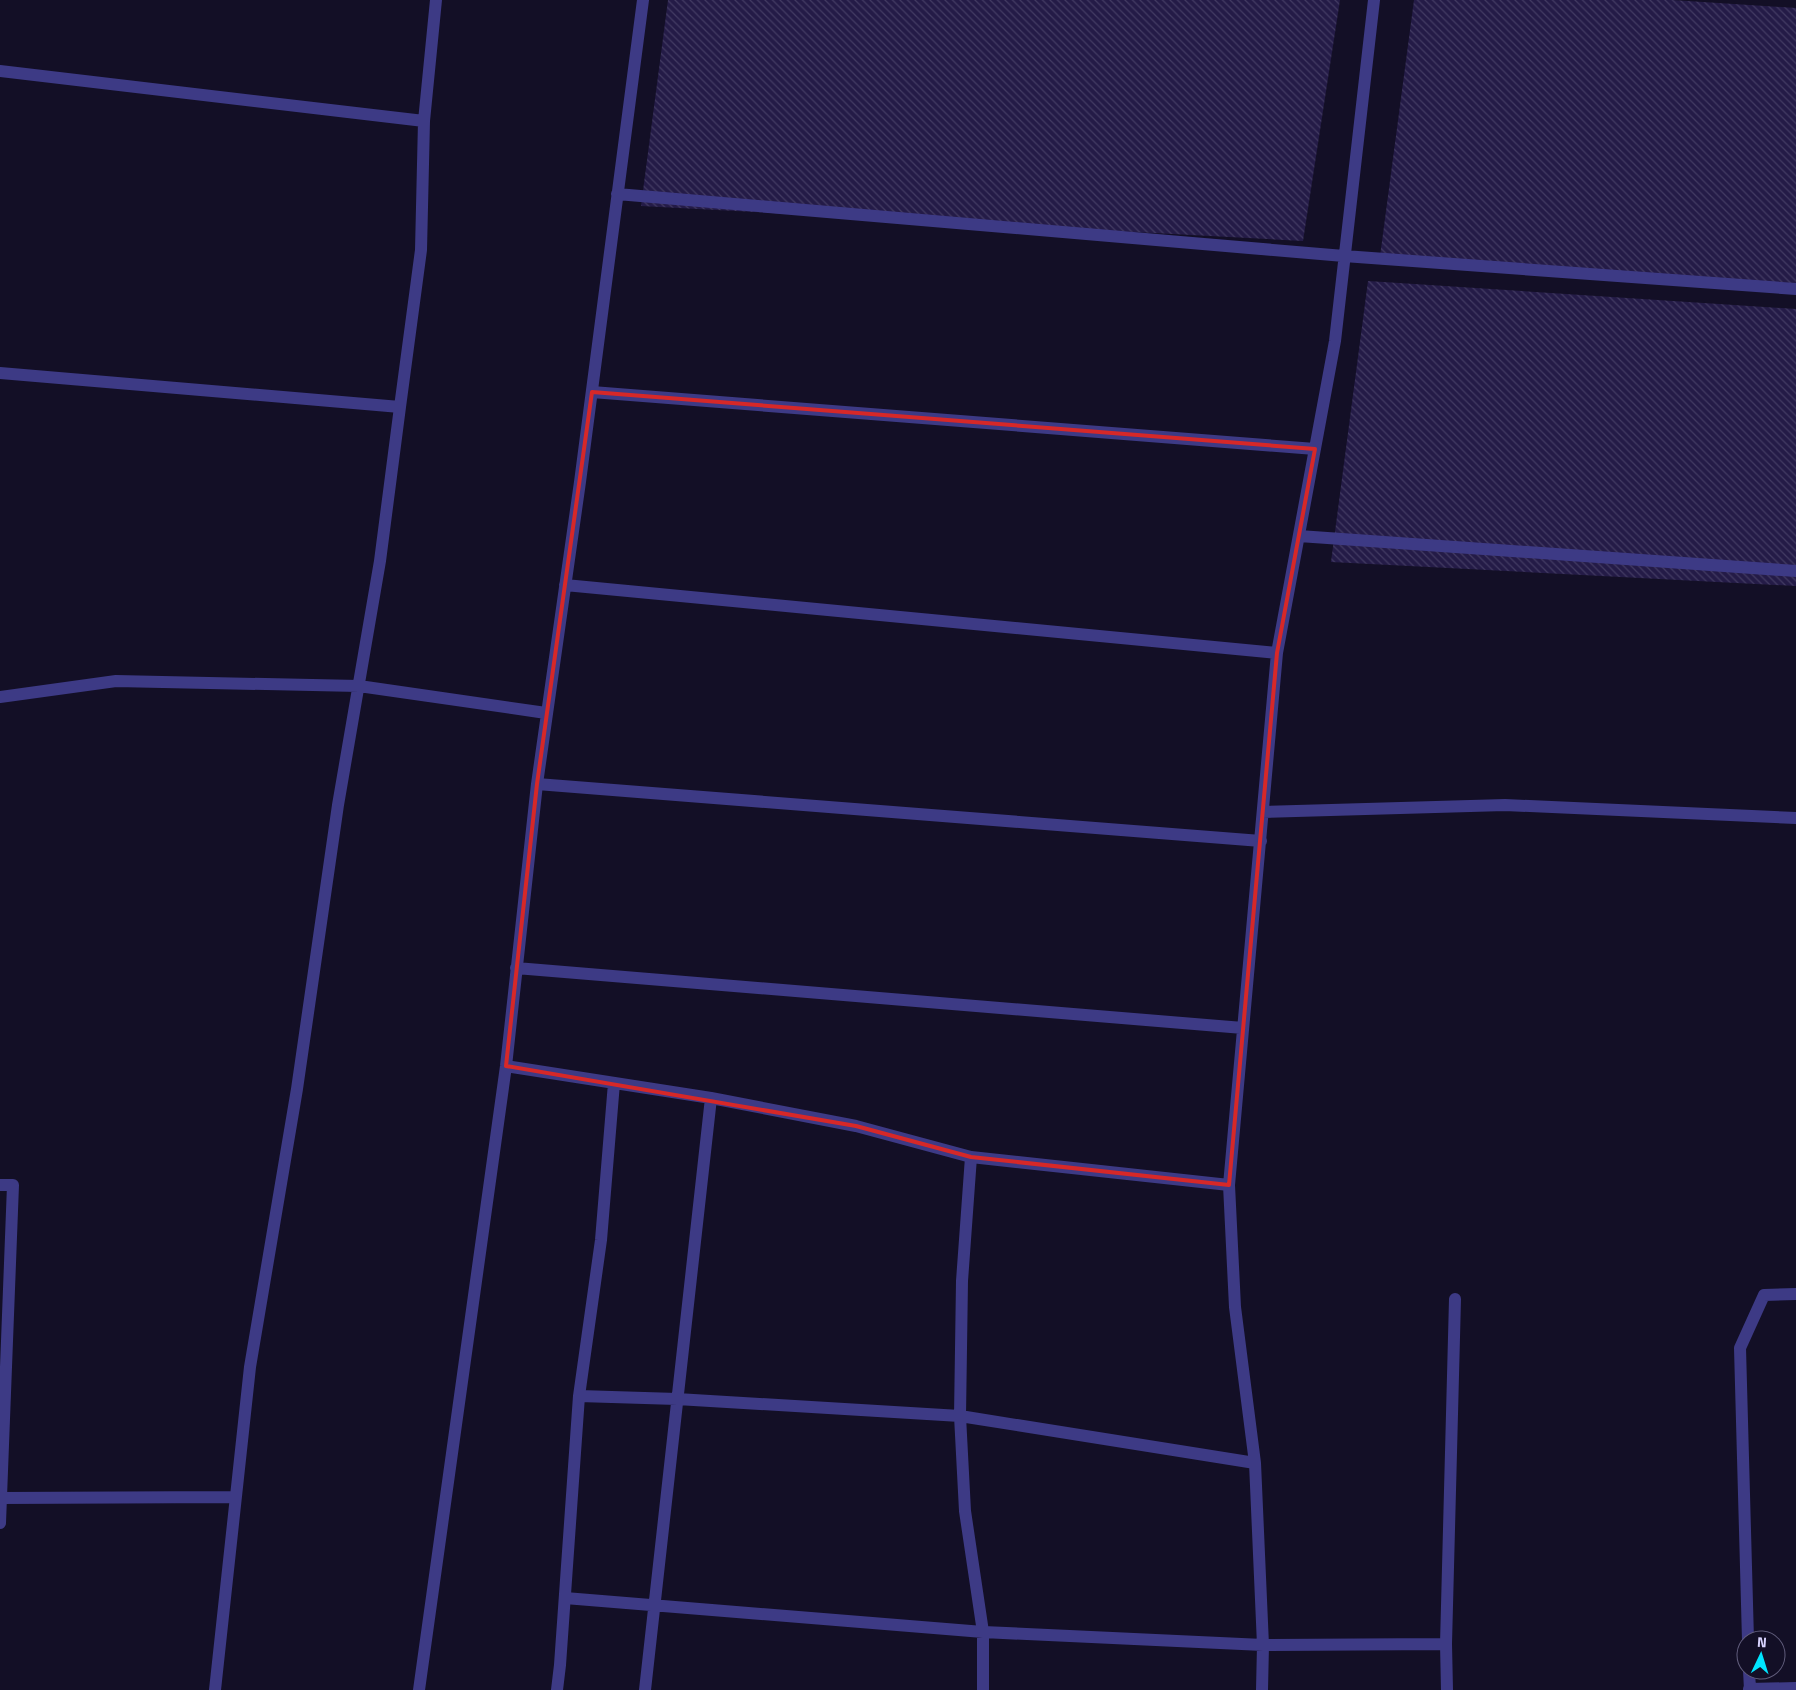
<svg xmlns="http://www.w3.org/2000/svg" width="1796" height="1690" viewBox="0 0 1796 1690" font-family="'Titillium Web',sans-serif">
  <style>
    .building { fill: url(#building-back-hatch) }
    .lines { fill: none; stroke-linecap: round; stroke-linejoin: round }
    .minor { stroke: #3d3a85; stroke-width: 12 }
    .marked { fill: none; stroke: #d62828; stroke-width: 4; stroke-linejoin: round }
  </style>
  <defs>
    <pattern id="building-back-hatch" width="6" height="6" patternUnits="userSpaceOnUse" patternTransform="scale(1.25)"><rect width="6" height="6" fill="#241b47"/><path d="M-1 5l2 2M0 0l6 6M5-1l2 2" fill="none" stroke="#433b63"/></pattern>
  </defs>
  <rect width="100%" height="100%" fill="#130f26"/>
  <path class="building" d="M 668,0 L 1340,0 L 1303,241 L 641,206 Z
    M 1414,0 L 1672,0 L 1796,8 L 1796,286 L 1379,264 Z
    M 1368,281 L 1796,309 L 1796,586 L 1331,562 Z"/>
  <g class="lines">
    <path class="minor" d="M 0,71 L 424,121
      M 617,194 L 1344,256 L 1796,289
      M 0,373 L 400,407
      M 592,392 L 1315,449
      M 1299,536 L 1796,571
      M 565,585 L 1277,653
      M 0,697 L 116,681 L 359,686 L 546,713
      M 537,784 L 1261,841
      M 1263,812 L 1505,805 L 1796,818
      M 516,968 L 1243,1028
      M 506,1066 L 711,1098 L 856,1126 L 971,1157 L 1229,1185
      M 971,1157 L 962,1281 L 960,1416 L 965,1511 L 983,1632 L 983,1690
      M 0,1185 L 13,1185 L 0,1523
      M 579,1396 L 677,1399 L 960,1416 L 1255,1463
      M 0,1498 L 235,1497
      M 565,1598 L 983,1632 L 1263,1645 L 1446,1644
      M 1748,1640 L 1740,1348 L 1764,1295 L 1796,1294
      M 1749,1670 L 1750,1690
      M 1749,1689 L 1796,1688
      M 215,1690 L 250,1367 L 297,1089 L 338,805 L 380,561 L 400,407 L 421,250 L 424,121 L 436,0
      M 419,1690 L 506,1066 L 537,784 L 580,482 L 643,0
      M 557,1690 L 560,1665 L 579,1396 L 601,1240 L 614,1083
      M 645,1690 L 711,1098
      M 1262,1690 L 1263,1645 L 1255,1463 L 1235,1307 L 1229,1185 L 1277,653 L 1335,341 L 1374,0
      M 1447,1690 L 1446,1644 L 1455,1299"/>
  </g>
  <path class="marked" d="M 592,392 L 1315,449 L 1277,653 L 1229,1185 L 971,1157 L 856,1126 L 506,1066 L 537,784 Z"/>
  <g transform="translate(1761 1655) rotate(4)"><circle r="24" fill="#130f26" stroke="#625e7d"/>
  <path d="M0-4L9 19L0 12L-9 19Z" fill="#00e5ff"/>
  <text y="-8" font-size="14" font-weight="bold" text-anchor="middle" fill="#d9d4ff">N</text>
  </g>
</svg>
